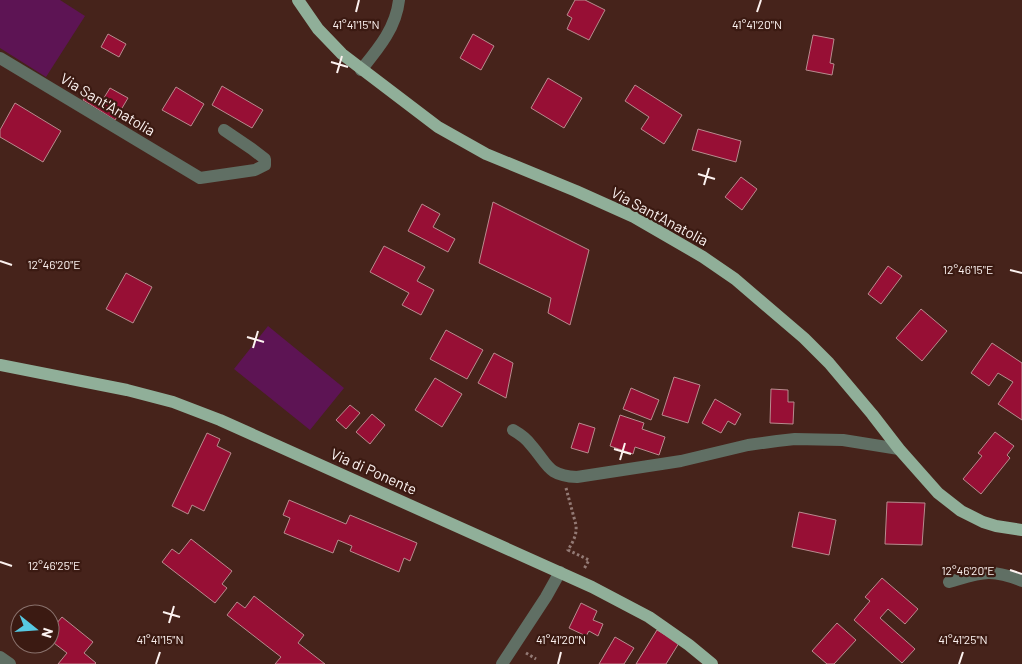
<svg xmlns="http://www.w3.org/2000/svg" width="1022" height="664" viewBox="0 0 1022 664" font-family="Barlow,sans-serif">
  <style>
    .green { fill: #5d1454 }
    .building { fill: #970f35; stroke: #b88b8e }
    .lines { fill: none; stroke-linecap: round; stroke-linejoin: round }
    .path { stroke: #937a75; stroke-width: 3; stroke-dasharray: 2.5 2.5; stroke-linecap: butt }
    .minor { stroke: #606f64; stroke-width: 12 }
    .major { stroke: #90af99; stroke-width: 12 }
    .ticks { fill: none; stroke: #fcf2f0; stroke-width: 2 }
    .labels { text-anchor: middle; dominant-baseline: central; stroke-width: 4.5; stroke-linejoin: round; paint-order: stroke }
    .street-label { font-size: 15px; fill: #fcf2f0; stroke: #3b1a12 }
    .ticks-label { font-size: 12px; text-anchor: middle; fill: #fcf2f0; stroke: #3b1a12; stroke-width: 4.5; stroke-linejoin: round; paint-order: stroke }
  </style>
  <rect width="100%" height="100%" fill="#46231b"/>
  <path class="green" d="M 0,0 L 60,0 L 85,16 L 46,77 L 0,48 Z
    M 268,326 L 344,388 L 310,430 L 234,369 Z"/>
  <path class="building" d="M 575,0 L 585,0 L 605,10 L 589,40 L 567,29 L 572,18 L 567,15 Z
    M 108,34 L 126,44 L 119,57 L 101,47 Z
    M 473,34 L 494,46 L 481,70 L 460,58 Z
    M 813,35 L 834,39 L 830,63 L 834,64 L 832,75 L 806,70 Z
    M 548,78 L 582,98 L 564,128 L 531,108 Z
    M 635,85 L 682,115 L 664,144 L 641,129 L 649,117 L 625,101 Z
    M 222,86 L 263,110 L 252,128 L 212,105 Z
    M 176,87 L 204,104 L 191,126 L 162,110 Z
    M 110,88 L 128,98 L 115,120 L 83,100 L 88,92 L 102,101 Z
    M 15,103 L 61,131 L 43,162 L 0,137 L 0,130 Z
    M 698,129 L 741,141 L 736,162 L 692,150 Z
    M 741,177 L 757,189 L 742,210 L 725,197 Z
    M 493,202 L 589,250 L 570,325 L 548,313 L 551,298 L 479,263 Z
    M 422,204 L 440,214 L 433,227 L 455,239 L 448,252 L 408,231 Z
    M 384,246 L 425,267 L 417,281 L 434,290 L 421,315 L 402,305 L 409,293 L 370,272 Z
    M 888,266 L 902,276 L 881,304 L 868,294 Z
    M 126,273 L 152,287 L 133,323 L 106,309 Z
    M 921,309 L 947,331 L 922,361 L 896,338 Z
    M 446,330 L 483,350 L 467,379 L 430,359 Z
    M 992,343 L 1022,363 L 1022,420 L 998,404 L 1013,382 L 998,373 L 989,386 L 971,373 Z
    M 494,353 L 513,363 L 506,398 L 478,383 Z
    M 674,377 L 700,385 L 688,423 L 662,415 Z
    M 435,378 L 462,394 L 442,427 L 415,410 Z
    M 631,388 L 659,400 L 651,420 L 623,409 Z
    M 771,389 L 788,390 L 788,402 L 794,402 L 793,424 L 770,423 Z
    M 715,399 L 741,414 L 735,425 L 728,421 L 721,433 L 702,423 Z
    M 350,405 L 360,413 L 346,429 L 336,420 Z
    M 372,414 L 385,425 L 370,444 L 356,432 Z
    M 620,415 L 644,423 L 642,429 L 665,437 L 659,455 L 635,447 L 633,454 L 610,446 Z
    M 579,423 L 595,428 L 588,453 L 571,448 Z
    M 995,432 L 1014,446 L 1007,455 L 1010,458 L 981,494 L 963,479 L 982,456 L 978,453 Z
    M 207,433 L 220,439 L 217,446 L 231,453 L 204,511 L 192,505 L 188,514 L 172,506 Z
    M 289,500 L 346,524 L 350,515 L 417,543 L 410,561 L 404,558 L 399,572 L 350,551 L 352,546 L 338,540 L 333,553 L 284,533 L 290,518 L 283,515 Z
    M 887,502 L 925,503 L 922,545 L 885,544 Z
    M 799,512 L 836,520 L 829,555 L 792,547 Z
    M 191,539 L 232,571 L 222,584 L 227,588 L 215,603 L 162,562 L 172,549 L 179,554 Z
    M 882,578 L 918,609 L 905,624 L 888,609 L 880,618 L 915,649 L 902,663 L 854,620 L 870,601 L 865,597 Z
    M 254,596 L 304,635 L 298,643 L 325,664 L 275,664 L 281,657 L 227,615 L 237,602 L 245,608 Z
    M 581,603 L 597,611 L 593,620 L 603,624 L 598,636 L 589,631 L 586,636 L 569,628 Z
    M 62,617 L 93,642 L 84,653 L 96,663 L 95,664 L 58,664 L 67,653 L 50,640 L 50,631 Z
    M 837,623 L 856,640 L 834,664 L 827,664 L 812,651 Z
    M 657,630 L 679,643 L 666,664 L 636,664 Z
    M 615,637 L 634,648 L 624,664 L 599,664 Z"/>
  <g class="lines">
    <path class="path" d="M 566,488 L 576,525 C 577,535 573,542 568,550 L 589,560 L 584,569
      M 526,653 L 536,659"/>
    <path class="minor" d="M 0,58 L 200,178 L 255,170 L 265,165 L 265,159 L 252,149 L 224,130
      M 361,70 C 378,49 396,28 399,0
      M 513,430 C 520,434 526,438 531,445 C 548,464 547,476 577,477 L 681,461 L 748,445 L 777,441 L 795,439 L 843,440 L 899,449
      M 949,582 C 981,573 990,568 1022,581
      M 0,657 L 10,664
      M 502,664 L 546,597 L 560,572"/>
    <path class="major" d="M 298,0 L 318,29 L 342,54 L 438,127 L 486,154 L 576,191 L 634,217 L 703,257 L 735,279 L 804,338 L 829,363 L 872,414 L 899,449 L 938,493 L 961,511 L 983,522 L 996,526 L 1022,530
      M 0,365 L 127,390 L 173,402 L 220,420 L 592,587 L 649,617 L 689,645 L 712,664"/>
  </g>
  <path class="ticks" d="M 356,12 L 359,0M 757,12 L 761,0M 331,62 L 348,67M 337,73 L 342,56M 698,174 L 715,179M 704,185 L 709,168M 0,261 L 12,265M 1010,270 L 1022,273M 247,337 L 264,342M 253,348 L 258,331M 614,449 L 631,454M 620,460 L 625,443M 0,562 L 12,566M 1010,570 L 1022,574M 163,612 L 180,617M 169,623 L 174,606M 156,664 L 160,652M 558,664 L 561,652M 959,664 L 963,652"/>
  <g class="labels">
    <g class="street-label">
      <text transform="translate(108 104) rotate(31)">Via Sant'Anatolia</text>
      <text transform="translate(660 216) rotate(28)">Via Sant'Anatolia</text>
      <text transform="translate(374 471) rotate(24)">Via di Ponente</text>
    </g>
  </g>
  <g class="ticks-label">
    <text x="356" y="29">41°41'15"N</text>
    <text x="757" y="29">41°41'20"N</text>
    <text x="54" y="269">12°46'20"E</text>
    <text x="968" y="274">12°46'15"E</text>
    <text x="54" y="570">12°46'25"E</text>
    <text x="968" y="575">12°46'20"E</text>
    <text x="160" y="644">41°41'15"N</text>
    <text x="561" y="644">41°41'20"N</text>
    <text x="963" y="644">41°41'25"N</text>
  </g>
  <g transform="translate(35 629) rotate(107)"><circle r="24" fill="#3b1a12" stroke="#88706b"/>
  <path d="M0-4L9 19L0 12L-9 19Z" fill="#57c9e2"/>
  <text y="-8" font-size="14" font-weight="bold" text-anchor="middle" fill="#fcf2f0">N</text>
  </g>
</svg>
